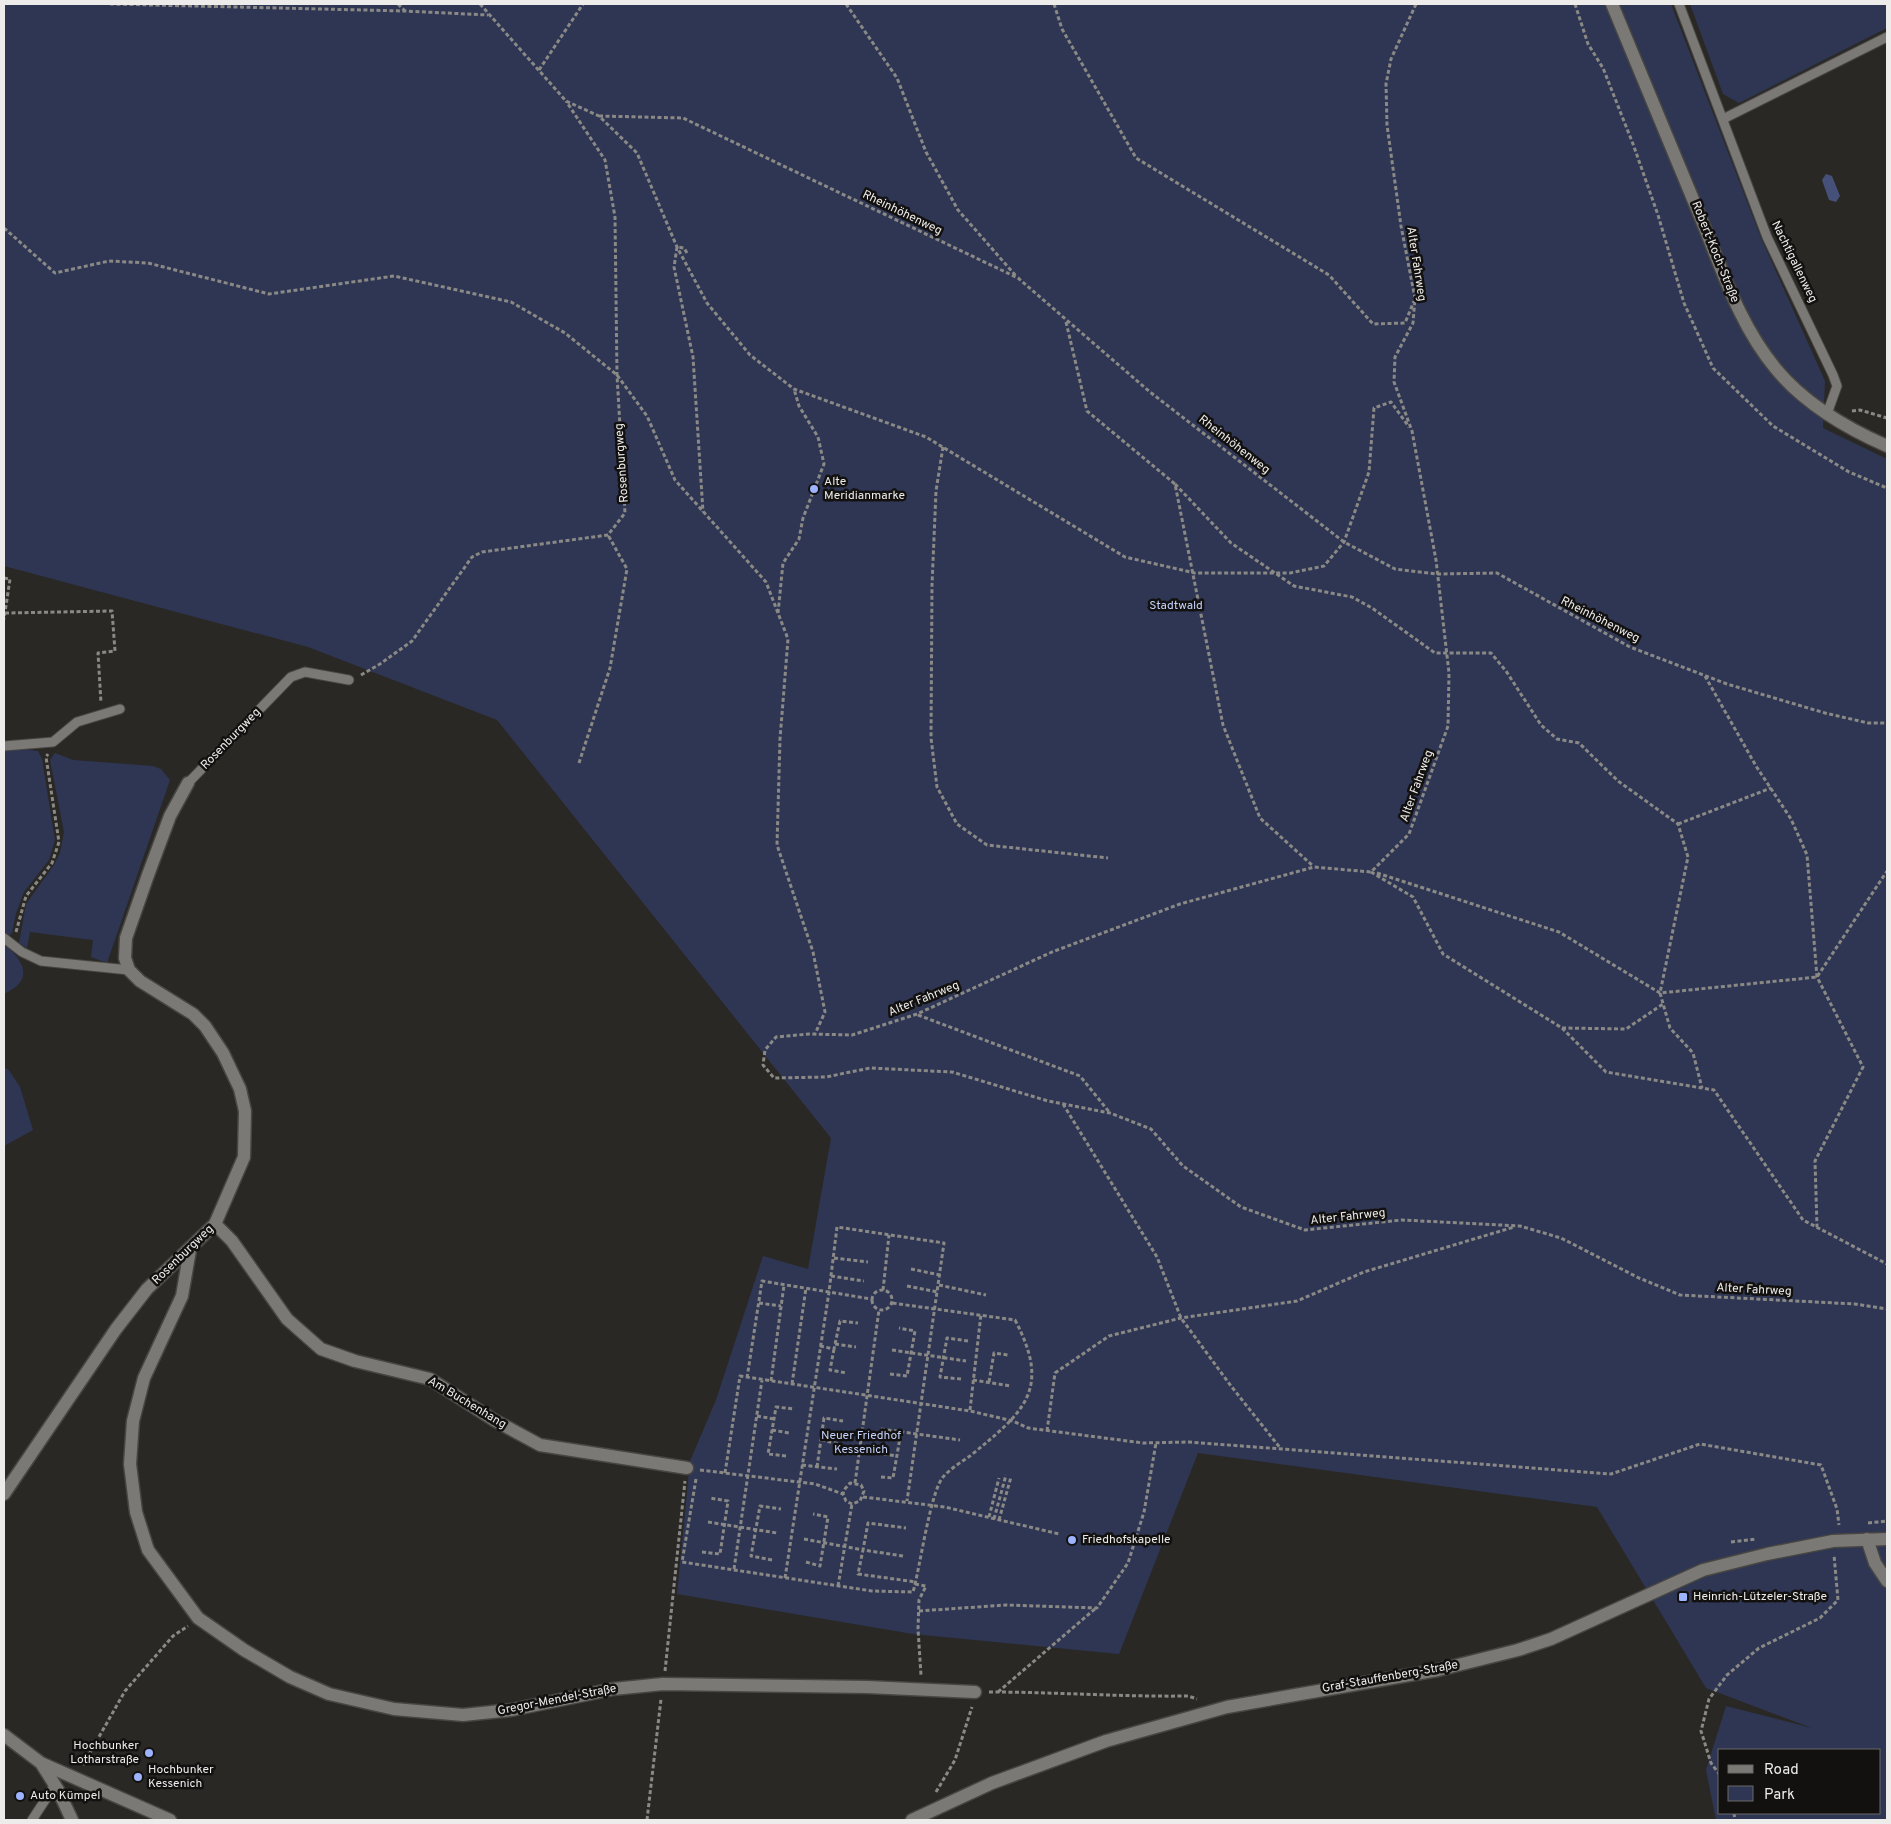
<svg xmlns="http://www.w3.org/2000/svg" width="1891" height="1824" viewBox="0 0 1891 1824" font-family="Overpass,sans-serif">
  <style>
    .green { fill: #2e3653; fill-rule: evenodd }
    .water { fill: #455179 }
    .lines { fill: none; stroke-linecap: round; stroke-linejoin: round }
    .lane-casing { stroke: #474643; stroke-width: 11 }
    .street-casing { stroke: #474643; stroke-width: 15 }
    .secondary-casing { stroke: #474643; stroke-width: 15 }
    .path { stroke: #8a8986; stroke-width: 3; stroke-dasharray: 4 2.5; stroke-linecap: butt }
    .lane { stroke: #7b7975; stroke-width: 9 }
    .street { stroke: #7b7975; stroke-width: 12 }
    .secondary { stroke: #7b7975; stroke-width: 12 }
    .poi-dot { fill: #9eb3fd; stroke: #121110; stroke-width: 2 }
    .labels { text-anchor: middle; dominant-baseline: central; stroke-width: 5; stroke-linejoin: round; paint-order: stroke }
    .street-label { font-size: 12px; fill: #edecea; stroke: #121110 }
    .poi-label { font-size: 12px; fill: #edecea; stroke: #121110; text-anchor: start }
    .park-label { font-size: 12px; fill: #c4d1fa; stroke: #121110 }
  </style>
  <rect width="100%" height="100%" fill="#2a2825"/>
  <path class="green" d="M 4,4 L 1671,4 L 1761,238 L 1825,381 L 1823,428 L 1887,459 L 1887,1820 L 1716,1820 L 1706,1770 L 1726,1706 L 1812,1728 L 1706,1688 L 1597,1507 L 1198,1453 L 1119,1654 L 913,1634 L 677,1594 L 690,1461 L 716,1400 L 763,1256 L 808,1269 L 831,1138 L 497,720 L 308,647 L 4,566 ZM 1720,1750 L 1880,1750 L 1880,1813 L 1720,1813 Z
    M 1690,4 L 1887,4 L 1887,28 L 1739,103 L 1723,94 Z
    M 14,748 L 38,751 L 42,759 L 55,840 L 49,860 L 24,892 L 16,913 L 12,933 L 9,936 L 4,931 L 4,749 Z
    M 55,753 L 73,760 L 153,766 L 161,769 L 170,780 L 107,963 L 91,957 L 93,940 L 30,932 L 27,948 L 19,943 L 26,904 L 54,865 L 60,853 L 64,832 L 50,760 Z
    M 4,943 C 24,962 35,979 4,994 Z
    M 4,1068 L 8,1069 L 20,1087 L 33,1130 L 4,1146 Z"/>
  <path class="water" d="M 1826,174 L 1832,176 L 1840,196 L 1836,202 L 1829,200 L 1822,180 Z"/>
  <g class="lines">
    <g class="lane-casing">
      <path id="lane" d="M 1679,4 L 1767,237 L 1833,375 L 1837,386 L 1827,414
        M 1723,119 L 1887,37
        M 4,746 L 53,742 L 77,722 L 120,709
        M 188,783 L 291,677 L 305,672 L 349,680
        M 4,938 L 22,952 L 41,961 L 129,970
        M 32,1820 L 55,1785"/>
    </g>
    <g class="street-casing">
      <path id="street" d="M 215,1224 L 232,1241 L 287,1319 L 321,1349 L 355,1361 L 430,1379 L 494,1420 L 540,1445 L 687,1468
        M 190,1250 L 182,1296 L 144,1378 L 133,1421 L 130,1464 L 136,1512 L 148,1550 L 198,1618 L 244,1650 L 290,1677 L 329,1694 L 394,1709 L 463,1715 L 511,1710 L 613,1689 L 663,1684 L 867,1687 L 975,1692
        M 4,1494 L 116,1329 L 147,1289 L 215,1224 L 244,1157 L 245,1111 L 240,1089 L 223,1053 L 205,1026 L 193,1014 L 140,981 L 129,970 L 125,958 L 126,938 L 148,875 L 170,816 L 188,783
        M 1867,1539 L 1875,1563 L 1887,1581
        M 4,1735 L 41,1763 L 58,1790 L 72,1820
        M 41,1763 L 170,1820"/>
    </g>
    <g class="secondary-casing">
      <path id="secondary" d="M 1612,4 C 1642,76 1672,148 1702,221 C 1723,272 1740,326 1776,369 C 1805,404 1846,428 1887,446
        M 912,1820 L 992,1783 L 1106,1741 L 1227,1707 L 1438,1670 L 1518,1650 L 1551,1639 L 1703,1570 L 1767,1554 L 1833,1541 L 1887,1539"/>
    </g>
    <path class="path" d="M 110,4 L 405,11 L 488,15
      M 398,4 L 405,11
      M 480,4 L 566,101 L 599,116 L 637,153 L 677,247 L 707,303 L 750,355 L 794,389 L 926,437 L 1125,557 L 1195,573 L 1290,573 L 1324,566 L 1344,542 L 1369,472 L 1374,408 L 1391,402 L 1409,427
      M 846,4 L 897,78 L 926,152 L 958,210 L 1016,276
      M 1054,4 L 1062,29 L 1136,158 L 1329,275 L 1373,324 L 1405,323 L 1414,301
      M 1416,4 L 1391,59 L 1386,84 L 1387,125 L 1401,226 L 1415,298 L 1413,323 L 1395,357 L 1394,382 L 1412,431 L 1436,560 L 1449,673 L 1448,726 L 1409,834 L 1371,872 L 1314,867 L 1180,904 L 1052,952 L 917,1014 L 852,1035 L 809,1034 L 776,1037 L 765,1050 L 763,1065 L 774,1078 L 826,1077 L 870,1068 L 952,1072 L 1048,1101 L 1110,1113 L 1151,1129 L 1183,1166 L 1241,1207 L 1305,1230 L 1402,1220 L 1520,1226 L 1561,1238 L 1639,1278 L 1680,1295 L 1855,1304 L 1887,1309
      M 1575,4 L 1588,44 L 1603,68 L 1633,144 L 1658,215 L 1684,303 L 1713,368 L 1773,426 L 1849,472 L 1887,488
      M 539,70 L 583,4
      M 599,116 L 683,118 L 1018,278 L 1150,392 L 1344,542 L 1395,569 L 1437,574 L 1497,573 L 1630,647 L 1727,684 L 1825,713 L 1868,723 L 1887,723
      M 4,228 L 55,273 L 109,261 L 148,263 L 269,294 L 394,276 L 511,302 L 565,333 L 617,375 L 647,416 L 675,480 L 766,582 L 788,639 L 780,739 L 777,845 L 813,952 L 825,1012 L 815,1034
      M 687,253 L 684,248 L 677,247 L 674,267 L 693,357 L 703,512
      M 1066,322 L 1087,411 L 1175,484 L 1223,725 L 1260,818 L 1313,866
      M 1852,411 L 1860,410 L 1887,418
      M 943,447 L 936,491 L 932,585 L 931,738 L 937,787 L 957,824 L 987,845 L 1108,858
      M 1175,484 L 1231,543 L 1294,586 L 1352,597 L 1372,608 L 1435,653 L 1491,653 L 1506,671 L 1541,725 L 1557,739 L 1579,743 L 1618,781 L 1678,824 L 1688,857 L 1660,993 L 1670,1028 L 1693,1053 L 1702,1088
      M 4,578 L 10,579 L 4,619
      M 5,613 L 112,611 L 115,651 L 98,653 L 101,703
      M 778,613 L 783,563 L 799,539 L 803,518 L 824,464 L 818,437 L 799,406 L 794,389
      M 361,675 L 380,664 L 412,641 L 472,557 L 482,552 L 608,535 L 625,513 L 617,375 L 615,217 L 605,160 L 566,101
      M 1705,676 L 1756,766 L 1791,819 L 1807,855 L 1817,977 L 1863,1067 L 1815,1161 L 1817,1227
      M 579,763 L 610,668 L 627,569 L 608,535
      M 1678,824 L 1771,788
      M 1371,872 L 1413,897 L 1443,954 L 1562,1028 L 1606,1072 L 1714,1090 L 1803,1220 L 1887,1264
      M 1377,873 L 1559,932 L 1660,993 L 1817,977 L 1887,871
      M 16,932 L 26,896 L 52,863 L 59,842 L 46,757 L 48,754
      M 918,1015 L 1080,1076 L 1110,1113
      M 1562,1028 L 1626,1029 L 1663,1004
      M 1063,1104 L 1157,1257 L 1181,1318 L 1231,1386 L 1281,1449
      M 834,1258 L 868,1262
      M 911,1269 L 940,1275
      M 831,1276 L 864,1281
      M 939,1285 L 986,1295
      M 907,1286 L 938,1292
      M872 1300a10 10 0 1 1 20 0a10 10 0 1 1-20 0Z
      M 883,1290 L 889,1235
      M 759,1303 L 781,1306
      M 835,1344 L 856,1347
      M 820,1346 L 834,1349 L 840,1321 L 858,1323
      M 834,1349 L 830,1370 L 847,1373
      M 892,1350 L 966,1361
      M 890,1374 L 907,1376 L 915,1331 L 899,1328
      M 747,1378 L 762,1281 L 829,1292 L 837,1227 L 944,1243 L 907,1501
      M 961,1379 L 940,1377 L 947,1338 L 968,1341
      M 973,1380 L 1011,1386
      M 771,1381 L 784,1285
      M 989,1382 L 994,1353 L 1008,1355
      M 792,1384 L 806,1288
      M 970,1410 L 981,1314
      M 757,1416 L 774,1419
      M 881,1429 L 960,1440
      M 772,1430 L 789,1433
      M 1047,1431 L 1055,1373 L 1109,1336 L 1181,1318 L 1297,1301 L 1364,1272 L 1514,1227
      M 821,1440 L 840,1444
      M 877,1453 L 897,1456
      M 786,1456 L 768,1454 L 776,1407 L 794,1409
      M 802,1465 L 837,1469
      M 817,1467 L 824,1418 L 843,1421
      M 700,1470 L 815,1484 L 843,1494 L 846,1501 L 852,1504 L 860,1501 L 864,1491 L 861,1485 L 850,1483 L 844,1490 L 843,1494
      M 725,1473 L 740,1376 L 970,1411 L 1013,1421 L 1028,1428 L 1143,1443 L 1189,1442 L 1611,1474 L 1700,1444 L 1821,1465 L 1837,1509 L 1839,1525
      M 881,1477 L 893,1478 L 901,1432
      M 696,1479 L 682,1562 L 872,1591 L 913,1592 C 920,1568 930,1493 943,1477 C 950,1469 961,1462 970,1456 C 1024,1412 1052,1390 1015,1320 L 892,1303
      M 855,1483 L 879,1310
      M 863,1497 L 945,1507 L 1059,1534
      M 989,1517 L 999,1478
      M 994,1519 L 1006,1475
      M 999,1520 L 1011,1477
      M 708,1522 L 777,1533
      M 1868,1523 L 1887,1521
      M 804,1539 L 863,1550 L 858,1574 L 916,1582
      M 1731,1542 L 1756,1539
      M 702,1552 L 720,1554 L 728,1501 L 710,1498
      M 903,1556 L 863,1550 L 868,1523 L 906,1528
      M 772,1560 L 751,1556 L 760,1506 L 781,1509
      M 806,1562 L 820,1566 L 828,1517 L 813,1514
      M 734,1569 L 762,1380
      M 785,1578 L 829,1292 L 871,1299
      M 915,1584 L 926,1586 L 919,1600 L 918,1629 L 921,1675
      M 838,1586 L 852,1504
      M 919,1611 L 1006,1605 L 1097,1608 L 1128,1563 L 1144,1512 L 1156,1443
      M 665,1671 L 685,1481
      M 989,1692 C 1055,1692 1122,1697 1188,1696 L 1197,1699
      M 998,1692 L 1096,1608
      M 83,1765 L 125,1691 L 173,1636 L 188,1626
      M 1720,1775 L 1711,1763 L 1701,1731 L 1709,1699 L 1727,1675 L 1759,1648 L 1820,1618 L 1838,1600 L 1834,1555
      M 936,1792 L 955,1760 L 972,1707
      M 1734,1813 L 1735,1820
      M 647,1820 L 661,1699"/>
    <use href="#lane" class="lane"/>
    <use href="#street" class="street"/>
    <use href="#secondary" class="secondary"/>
  </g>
  <g class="poi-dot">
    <circle cx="814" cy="489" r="5"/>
    <circle cx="1072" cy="1540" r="5"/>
    <rect x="1678" y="1592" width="10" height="10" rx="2.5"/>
    <circle cx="149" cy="1753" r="5"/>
    <circle cx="138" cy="1777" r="5"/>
    <circle cx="20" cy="1796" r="5"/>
  </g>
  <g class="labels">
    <g class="street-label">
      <text transform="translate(902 213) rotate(26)">Rheinhöhenweg</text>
      <text transform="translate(1715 252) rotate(68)">Robert-Koch-Straße</text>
      <text transform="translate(1794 262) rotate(64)">Nachtigallenweg</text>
      <text transform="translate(1416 264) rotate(81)">Alter Fahrweg</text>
      <text transform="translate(1234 445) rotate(38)">Rheinhöhenweg</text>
      <text transform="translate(622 463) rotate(-94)">Rosenburgweg</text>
      <text transform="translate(1600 620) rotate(27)">Rheinhöhenweg</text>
      <text transform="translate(231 739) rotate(-46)">Rosenburgweg</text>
      <text transform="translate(1417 786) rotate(-70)">Alter Fahrweg</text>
      <text transform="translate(924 999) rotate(-22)">Alter Fahrweg</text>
      <text transform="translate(1348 1217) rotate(-6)">Alter Fahrweg</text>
      <text transform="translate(183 1255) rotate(-44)">Rosenburgweg</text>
      <text transform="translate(1754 1290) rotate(3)">Alter Fahrweg</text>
      <text transform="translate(467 1403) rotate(31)">Am Buchenhang</text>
      <text transform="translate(1390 1677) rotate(-10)">Graf-Stauffenberg-Straße</text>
      <text transform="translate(557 1700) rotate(-11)">Gregor-Mendel-Straße</text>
    </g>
    <g class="poi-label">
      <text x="824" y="482">Alte<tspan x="824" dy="14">Meridianmarke</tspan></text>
      <text x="1082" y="1540">Friedhofskapelle</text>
      <text x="1693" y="1597">Heinrich-Lützeler-Straße</text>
      <text x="139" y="1746" text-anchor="end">Hochbunker<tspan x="139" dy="14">Lotharstraße</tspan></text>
      <text x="148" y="1770">Hochbunker<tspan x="148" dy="14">Kessenich</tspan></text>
      <text x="30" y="1796">Auto Kümpel</text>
    </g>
    <g class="park-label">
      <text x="1176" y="606">Stadtwald</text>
      <text x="861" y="1436">Neuer Friedhof<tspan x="861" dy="14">Kessenich</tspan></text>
    </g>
  </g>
  <rect width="1891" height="1824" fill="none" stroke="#edecea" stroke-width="10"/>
  <rect x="1718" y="1749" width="162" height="65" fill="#121110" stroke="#6a6967"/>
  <rect x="1728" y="1765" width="25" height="8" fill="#7b7975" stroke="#6a6967"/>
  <text x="1764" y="1774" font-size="15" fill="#edecea">Road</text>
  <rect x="1728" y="1786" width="25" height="15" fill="#2e3653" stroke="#6a6967"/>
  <text x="1764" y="1799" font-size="15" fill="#edecea">Park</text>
</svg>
